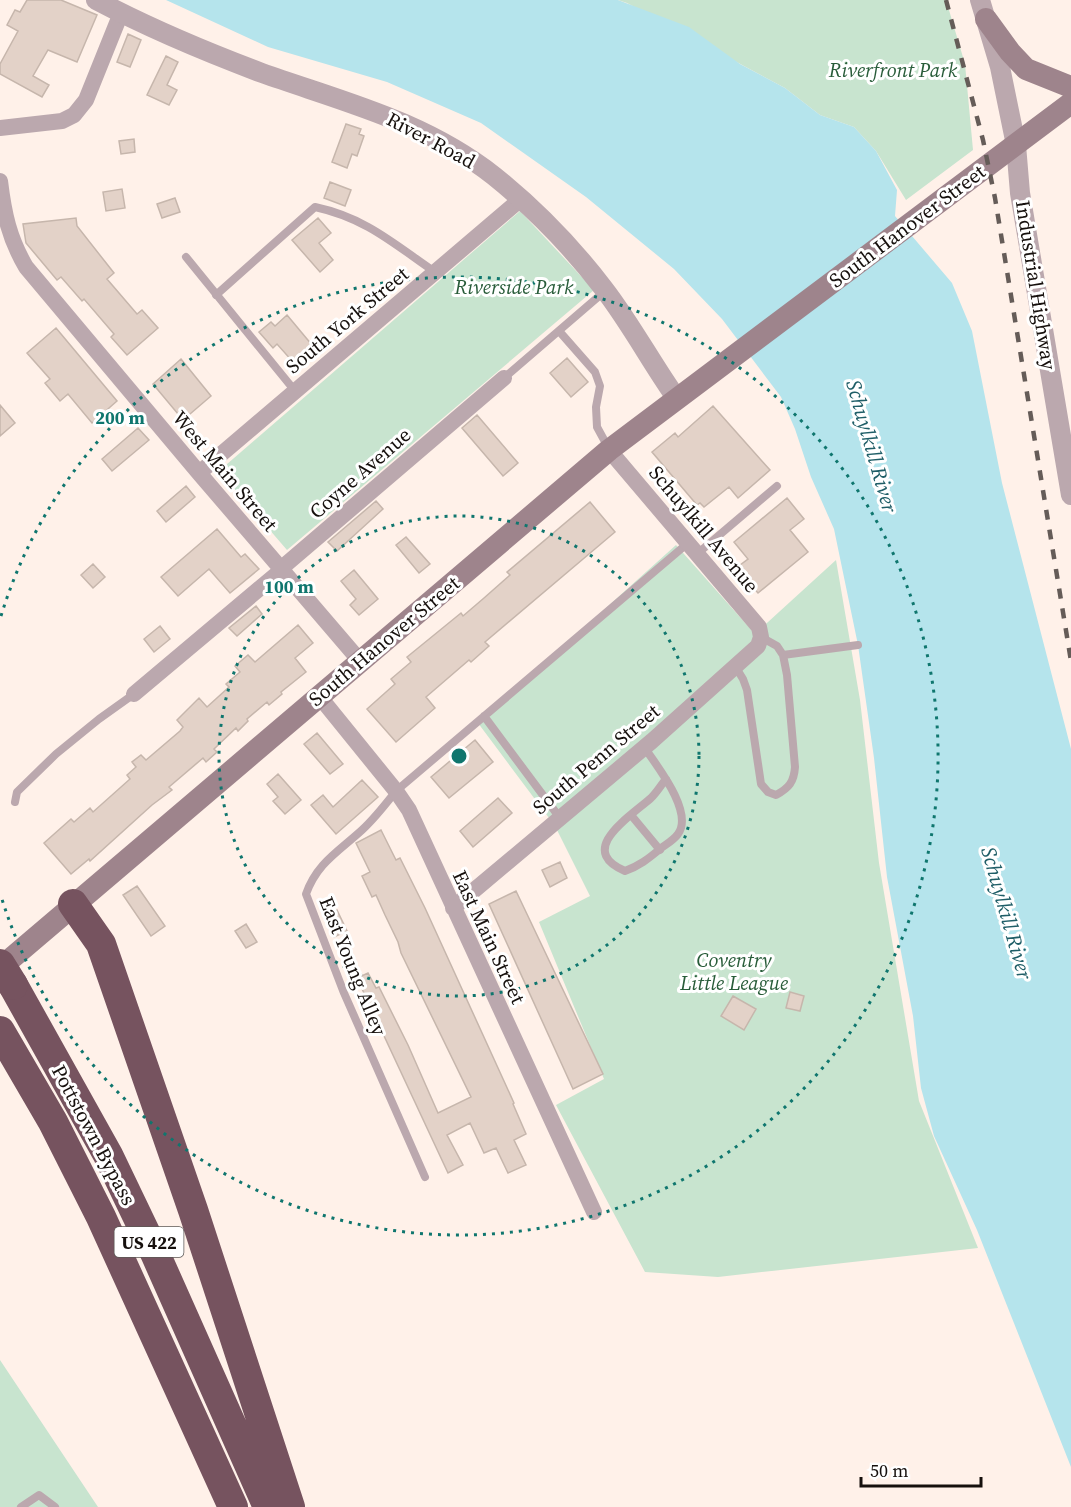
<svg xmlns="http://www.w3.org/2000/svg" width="1071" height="1507" viewBox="0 0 1071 1507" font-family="'Source Serif 4',serif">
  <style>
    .green { fill: #c8e4cf }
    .water { fill: #b5e4ec }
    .building { fill: #e3d2c8; stroke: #c6b6ac; stroke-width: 1.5 }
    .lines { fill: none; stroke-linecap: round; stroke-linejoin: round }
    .service { stroke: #bba8ae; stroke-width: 8 }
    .minor { stroke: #bba8ae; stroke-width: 16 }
    .tertiary { stroke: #bba8ae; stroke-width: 20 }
    .secondary { stroke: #9e848c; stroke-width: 22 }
    .motorway { stroke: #76535f; stroke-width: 30 }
    .rail { stroke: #655c58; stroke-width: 4.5; stroke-dasharray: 10 10; stroke-linecap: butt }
    .motorway-bridge { stroke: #76535f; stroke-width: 30 }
    .ring { fill: none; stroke: #0f766e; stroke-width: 3; stroke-dasharray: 3 6 }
    .labels { text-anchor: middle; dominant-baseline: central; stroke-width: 6; stroke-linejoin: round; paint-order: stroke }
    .shield { fill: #fff; stroke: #5c5856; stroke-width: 1.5 }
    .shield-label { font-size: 18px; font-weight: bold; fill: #16100d }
    .park-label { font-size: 20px; font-style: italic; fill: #285c39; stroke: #fff }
    .street-label { font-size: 20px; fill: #16100d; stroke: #fff }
    .water-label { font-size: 21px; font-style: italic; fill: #1f5e67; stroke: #fff }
    .centre { fill: #0f766e; stroke: #fff; stroke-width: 3 }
    .ring-label { font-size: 18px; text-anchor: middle; font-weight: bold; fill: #0f766e; stroke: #fff; stroke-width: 6; stroke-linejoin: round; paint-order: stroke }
  </style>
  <rect width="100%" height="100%" fill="#fff1e9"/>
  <path class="green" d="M 618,0 L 946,0 L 965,64 L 973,150 L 906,200 L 876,151 L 854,127 L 820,115 L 785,88 L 627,3 Z
    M 520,211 L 594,290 L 287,550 L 219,471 Z
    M 676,545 L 755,634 L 836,560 L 860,700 L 879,863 L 919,1101 L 978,1248 L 718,1277 L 645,1272 L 556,1105 L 604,1079 L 539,922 L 590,896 L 555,826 L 478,723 Z
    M 0,1360 L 98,1507 L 0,1507 Z"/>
  <path class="water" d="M 166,0 L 618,0 L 689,27 L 740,64 L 785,88 L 820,115 L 854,127 L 876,151 L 897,190 L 895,216 L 952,283 L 972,331 L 1002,483 L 1071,749 L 1071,1467 L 977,1230 L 934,1136 L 921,1088 L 913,1016 L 887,877 L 874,758 L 858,645 L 834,529 L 811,477 L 795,429 L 781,397 L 722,319 L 674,269 L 586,197 L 481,123 L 387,82 L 268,47 Z"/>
  <path class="building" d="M 27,0 L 61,0 L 97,15 L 77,62 L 48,50 L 33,76 L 49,85 L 42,97 L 0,74 L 0,64 L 18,31 L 7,25 L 15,10 L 20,12 Z
    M 128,34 L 141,40 L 130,67 L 117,62 Z
    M 166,56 L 178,62 L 167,85 L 177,90 L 169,105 L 147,95 Z
    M 346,124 L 361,129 L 359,134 L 364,136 L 357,156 L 352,154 L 347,168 L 332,162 Z
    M 134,139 L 135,152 L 121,154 L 119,141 Z
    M 330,182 L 351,190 L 345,206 L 324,198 Z
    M 122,189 L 125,208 L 106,211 L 103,192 Z
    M 175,198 L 180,212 L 162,218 L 157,204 Z
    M 76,218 L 77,226 L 114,273 L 107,279 L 137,314 L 142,310 L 158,328 L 127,355 L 111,337 L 114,334 L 84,299 L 82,301 L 61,277 L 57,280 L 26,243 L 23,224 Z
    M 318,218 L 331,233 L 319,243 L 333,260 L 320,272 L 292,240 Z
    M 287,315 L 312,345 L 293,362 L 277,344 L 273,348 L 259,332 L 271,322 L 275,326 Z
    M 56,328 L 117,401 L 92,423 L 68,394 L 60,401 L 45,383 L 50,379 L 27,353 Z
    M 567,358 L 588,382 L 571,397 L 550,373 Z
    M 181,359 L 211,396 L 183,420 L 153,384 Z
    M 0,405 L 15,423 L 0,436 Z
    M 713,406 L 770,470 L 738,498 L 729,487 L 704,507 L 700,503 L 697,505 L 652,452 L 675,433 L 678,437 Z
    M 477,415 L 518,463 L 503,476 L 462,428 Z
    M 138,428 L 149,440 L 112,471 L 102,459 Z
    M 186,486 L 195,497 L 166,522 L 157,511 Z
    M 787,498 L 804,519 L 790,530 L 808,552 L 758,593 L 736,568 L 748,559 L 734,542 Z
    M 376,501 L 383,509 L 337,551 L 328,542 Z
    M 590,502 L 615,532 L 485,642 L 489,646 L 471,662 L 469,660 L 426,697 L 435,708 L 396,742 L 367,709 L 395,684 L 391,679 L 411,662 L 407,657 L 461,613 L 463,616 L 484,598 L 510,575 L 507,572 Z
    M 217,529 L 241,557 L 245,554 L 259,569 L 230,593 L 209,569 L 178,596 L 161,577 Z
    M 406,537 L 430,564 L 419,573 L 396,545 Z
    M 93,564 L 105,577 L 93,588 L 81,575 Z
    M 354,570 L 378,599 L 359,615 L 350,605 L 356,599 L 341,581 Z
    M 256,606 L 262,614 L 237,636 L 229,628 Z
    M 298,625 L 313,643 L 295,658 L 306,672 L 281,692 L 282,694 L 269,705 L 267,702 L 247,719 L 248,721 L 238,731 L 236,728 L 214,749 L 217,752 L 206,762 L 203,758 L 169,787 L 172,790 L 152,805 L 90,861 L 89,859 L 71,874 L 44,843 L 71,819 L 74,822 L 90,808 L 93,812 L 130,779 L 127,775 L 136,767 L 132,762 L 141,755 L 146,760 L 180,731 L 183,727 L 177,720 L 199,698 L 207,707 L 229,687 L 226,684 L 240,672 L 235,666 L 248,655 L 255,662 Z
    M 160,626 L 170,639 L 154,652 L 144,639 Z
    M 317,733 L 343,764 L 330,774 L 304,744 Z
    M 475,740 L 493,762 L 449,798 L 431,777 Z
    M 278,774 L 301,800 L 285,814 L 273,801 L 278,797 L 267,784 Z
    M 362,780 L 378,797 L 336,834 L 311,805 L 323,795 L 333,807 Z
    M 498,798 L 512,813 L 473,847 L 460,831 Z
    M 381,830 L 396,860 L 400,858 L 425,908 L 514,1103 L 513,1104 L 526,1134 L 514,1140 L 526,1165 L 508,1173 L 496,1148 L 484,1153 L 470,1123 L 447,1135 L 463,1165 L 448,1173 L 357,978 L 368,973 L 376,988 L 379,987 L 408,1045 L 438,1113 L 471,1097 L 401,953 L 398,942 L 385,915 L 376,895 L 372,897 L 362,876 L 370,872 L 356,843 Z
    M 560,862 L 567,878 L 550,887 L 542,870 Z
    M 137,886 L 165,926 L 151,936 L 123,895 Z
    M 516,891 L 603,1074 L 573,1089 L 489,904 Z
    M 337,910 L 347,931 L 334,937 L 324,917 Z
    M 246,924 L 257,942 L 246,948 L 235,931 Z
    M 790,992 L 804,996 L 800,1011 L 786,1008 Z
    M 733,996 L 756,1009 L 744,1030 L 721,1016 Z"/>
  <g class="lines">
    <path class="service" d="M 186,257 L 295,391
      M 216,295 L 315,207 C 366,218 394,244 435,272
      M 559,331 L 595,372 L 600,386 L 596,407 L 597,427 L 609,449
      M 504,378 L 605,291
      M 697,554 L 777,486
      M 783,655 L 858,645
      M 735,666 L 743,679 L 747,690 L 761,784 L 768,792 L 776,795 C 789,788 794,782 795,767 L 787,675 L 783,655 L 777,646 L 761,637
      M 484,716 L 560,818
      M 644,747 C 657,766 694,812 678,834 C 674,840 665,845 660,849 C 648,859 639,866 625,871 C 575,850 631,816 651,798 C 657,792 661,785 666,779
      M 15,802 L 17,792 L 56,754 L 99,719 L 134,694
      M 631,815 L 660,850
      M 425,1177 L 344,993 L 306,894 C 317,863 338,852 362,830 C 375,818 385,805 396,791 L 688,543
      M 21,1507 L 39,1495 L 55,1507"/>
    <path class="minor" d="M 0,128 L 62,121 L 74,115 L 86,100 L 121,13
      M 0,181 C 4,214 9,238 26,267 L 199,473 L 360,661
      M 199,473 L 521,199
      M 134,694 L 278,573 L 284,566 L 504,378
      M 319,696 L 396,791 L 409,810 L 594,1212
      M 453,908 L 652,741 L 758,646 L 761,637 L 759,627 L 609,450"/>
    <path class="tertiary" d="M 96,0 C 149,28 206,52 262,73 C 344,102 424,121 494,176 C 535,209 572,247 604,289 C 631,324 652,364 677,399
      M 980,0 L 1000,67 L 1016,145 L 1020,193 L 1071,495"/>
    <path class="secondary" d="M 986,19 L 1010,52 L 1026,69 L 1071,87
      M 0,968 L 609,450 L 1071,103"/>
    <path class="motorway" d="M 73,904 L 101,944 L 193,1210 L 290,1507
      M 13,985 L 108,1155 L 155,1253 L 268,1507
      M 0,1031 L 53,1122 L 101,1217 L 233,1507"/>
    <path class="rail" d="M 946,0 L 983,140 L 995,198 L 1071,661"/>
    <path class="motorway-bridge" d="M 0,964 L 13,985"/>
  </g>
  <g class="ring">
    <circle cx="459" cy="756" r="240"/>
    <path d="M1 616A479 479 0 1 1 1 896"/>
  </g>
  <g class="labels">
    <rect class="shield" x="114.5" y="1227" width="69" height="30" rx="4.5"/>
    <g class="shield-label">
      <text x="149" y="1242">US 422</text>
    </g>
    <g class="park-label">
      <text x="893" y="70">Riverfront Park</text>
      <text x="514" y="287">Riverside Park</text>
      <text x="734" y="960">Coventry<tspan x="734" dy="23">Little League</tspan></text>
    </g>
    <g class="street-label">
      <text transform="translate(431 140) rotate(28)">River Road</text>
      <text transform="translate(907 226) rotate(-37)">South Hanover Street</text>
      <text transform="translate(1036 285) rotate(81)">Industrial Highway</text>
      <text transform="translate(347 320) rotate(-40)">South York Street</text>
      <text transform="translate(225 471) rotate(50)">West Main Street</text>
      <text transform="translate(360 473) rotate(-41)">Coyne Avenue</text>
      <text transform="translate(704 529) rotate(50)">Schuylkill Avenue</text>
      <text transform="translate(384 641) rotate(-40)">South Hanover Street</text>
      <text transform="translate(596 759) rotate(-40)">South Penn Street</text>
      <text transform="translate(489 937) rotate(65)">East Main Street</text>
      <text transform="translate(353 966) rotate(68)">East Young Alley</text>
      <text transform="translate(94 1135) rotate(62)">Pottstown Bypass</text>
    </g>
    <g class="water-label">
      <text transform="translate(872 446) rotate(74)">Schuylkill River</text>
      <text transform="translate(1007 913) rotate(74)">Schuylkill River</text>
    </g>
  </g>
  <circle cx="459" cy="756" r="9" class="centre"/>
  <g class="ring-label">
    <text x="120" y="424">200 m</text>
    <text x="289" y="593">100 m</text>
  </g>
  <path d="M861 1477v9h120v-9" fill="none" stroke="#16100d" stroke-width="3"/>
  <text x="870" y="1477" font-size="18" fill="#16100d" stroke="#ffffff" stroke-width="4.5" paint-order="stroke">50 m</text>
</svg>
